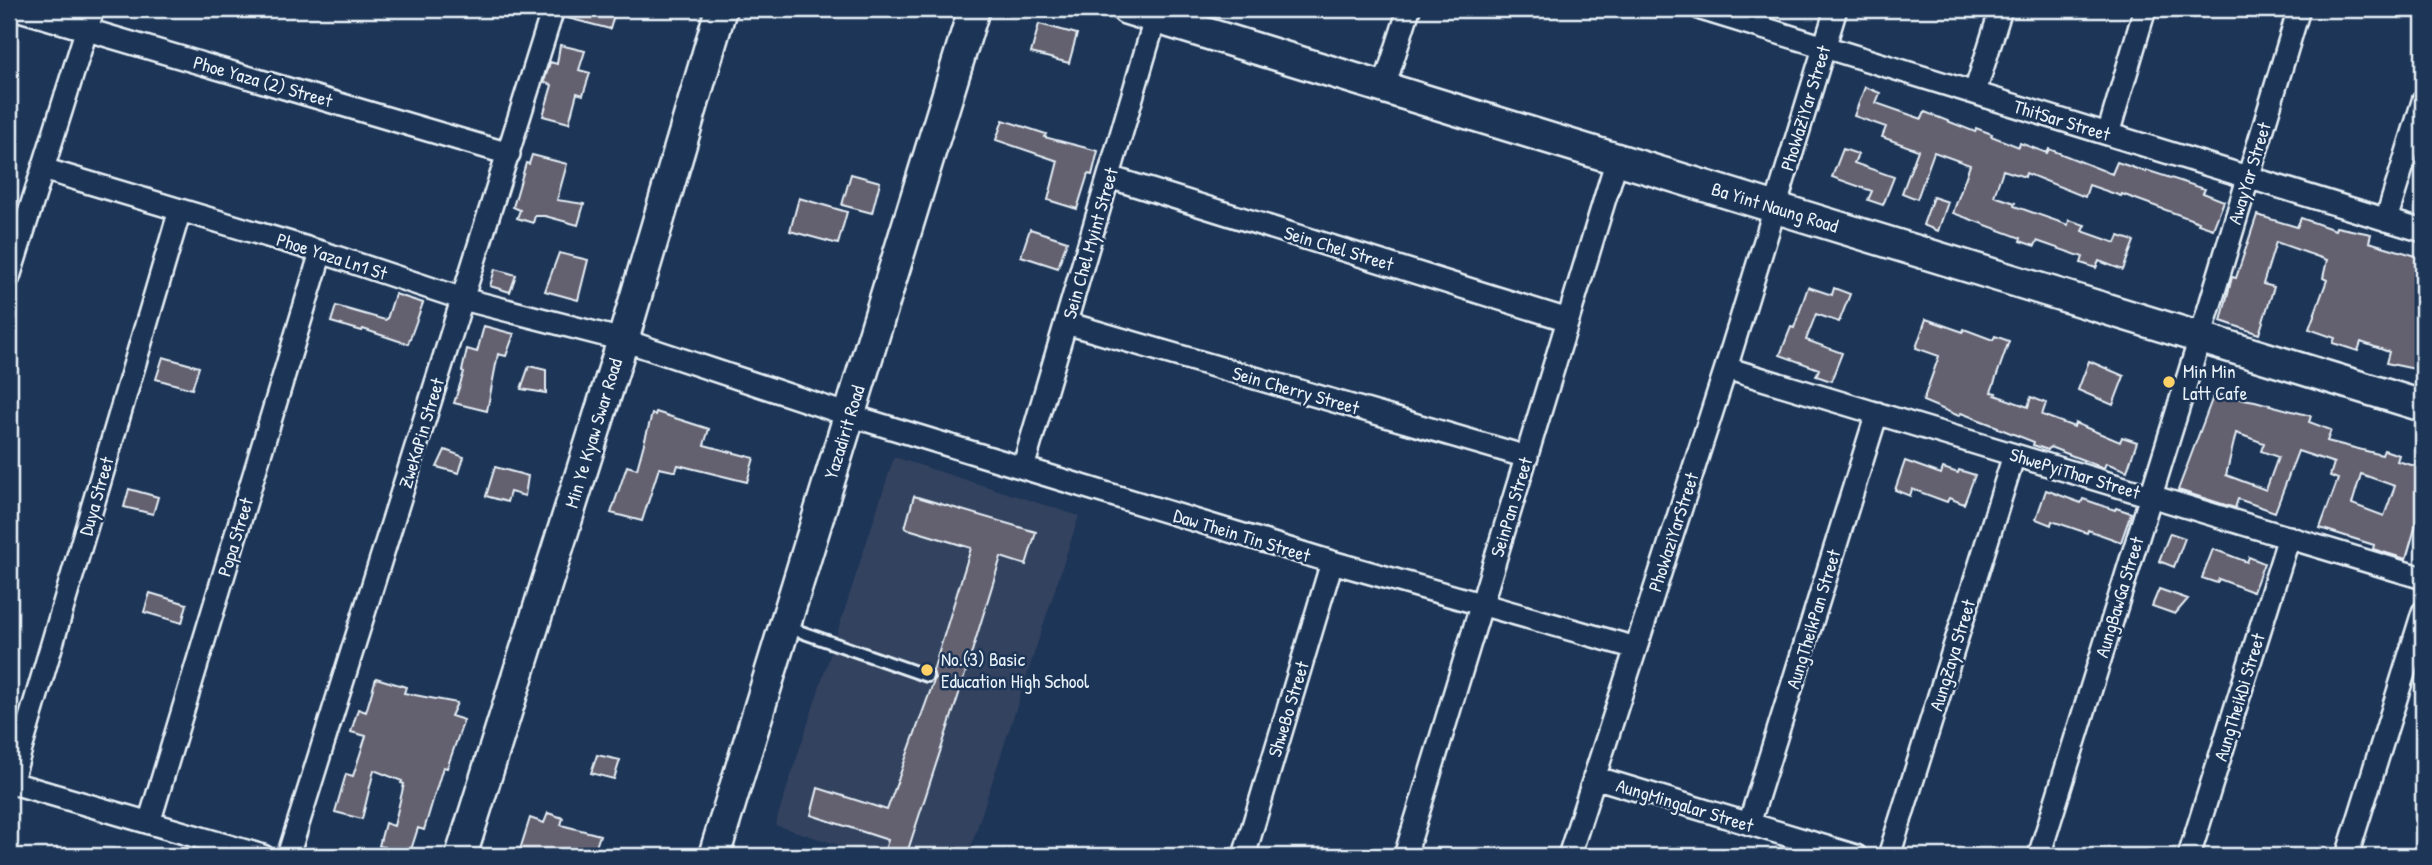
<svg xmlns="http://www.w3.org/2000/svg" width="2432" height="865" viewBox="0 0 2432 865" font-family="'Patrick Hand',sans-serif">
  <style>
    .built { fill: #32425e }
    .building { fill: #63606f; stroke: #e8f1f8; stroke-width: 2; fill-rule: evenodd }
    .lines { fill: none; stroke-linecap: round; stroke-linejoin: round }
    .lane-casing { stroke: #e8f1f8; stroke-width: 16 }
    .street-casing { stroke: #e8f1f8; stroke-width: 26 }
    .secondary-casing { stroke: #e8f1f8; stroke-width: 35 }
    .lane { stroke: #1d3557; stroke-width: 10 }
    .street { stroke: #1d3557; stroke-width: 21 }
    .secondary { stroke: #1d3557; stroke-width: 30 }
    .poi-dot { fill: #ffd166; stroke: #1d3557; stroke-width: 2.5 }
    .labels { text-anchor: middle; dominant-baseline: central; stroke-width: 5; stroke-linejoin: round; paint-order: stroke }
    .street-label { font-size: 19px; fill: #e8f1f8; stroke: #1d3557 }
    .poi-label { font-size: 19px; fill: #e8f1f8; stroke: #1d3557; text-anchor: start }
  </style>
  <rect width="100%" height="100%" fill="#1d3557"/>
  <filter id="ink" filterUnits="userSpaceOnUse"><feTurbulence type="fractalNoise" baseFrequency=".0143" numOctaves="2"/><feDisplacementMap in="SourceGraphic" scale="14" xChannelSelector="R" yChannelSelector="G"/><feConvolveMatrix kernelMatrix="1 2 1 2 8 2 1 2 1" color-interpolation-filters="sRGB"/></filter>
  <g filter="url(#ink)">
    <path class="built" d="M 894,457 L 1079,516 L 968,856 L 873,856 L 775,825 Z"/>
    <path class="building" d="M 566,9 L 616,9 L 610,29 L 564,17 Z
      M 1039,24 L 1077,34 L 1069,63 L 1031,53 Z
      M 560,45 L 585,51 L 579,70 L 590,73 L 583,95 L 577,93 L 569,123 L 543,116 L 552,85 L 544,82 L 550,62 L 557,64 Z
      M 1865,87 L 1880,93 L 1876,103 L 1922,119 L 1925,112 L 1975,132 L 1976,128 L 1992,134 L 1991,136 L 2019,147 L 2020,143 L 2047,153 L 2049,149 L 2112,174 L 2117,162 L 2146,172 L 2146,170 L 2205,189 L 2203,193 L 2224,201 L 2213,229 L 2198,224 L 2199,222 L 2122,194 L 2121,196 L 2089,185 L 2085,197 L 2026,173 L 2025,177 L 2003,170 L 1994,196 L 2015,203 L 2014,206 L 2068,225 L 2069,220 L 2085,225 L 2082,231 L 2116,243 L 2119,236 L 2134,241 L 2123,270 L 2099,261 L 2096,268 L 2081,263 L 2083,257 L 2037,241 L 2035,246 L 2020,241 L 2021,238 L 1953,213 L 1970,165 L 1934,152 L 1917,199 L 1902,193 L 1918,150 L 1882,137 L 1886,127 L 1854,116 Z
      M 1003,120 L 1046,134 L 1044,137 L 1098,151 L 1092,175 L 1088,174 L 1077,209 L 1048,200 L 1058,161 L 996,140 Z
      M 1843,149 L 1858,154 L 1854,163 L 1894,177 L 1883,205 L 1868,200 L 1872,191 L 1832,177 Z
      M 532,155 L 567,164 L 557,200 L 584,204 L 578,225 L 545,216 L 535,216 L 533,223 L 517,218 L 520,210 L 513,207 L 526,163 L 529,164 Z
      M 851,174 L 880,182 L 872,213 L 842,205 Z
      M 1933,197 L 1948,202 L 1938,231 L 1923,225 Z
      M 799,198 L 847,212 L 838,244 L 790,231 Z
      M 2257,215 L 2297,227 L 2301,218 L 2335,230 L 2336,227 L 2371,234 L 2369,242 L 2423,258 L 2423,358 L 2420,370 L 2386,363 L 2389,352 L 2361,342 L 2358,351 L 2333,343 L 2335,338 L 2309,329 L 2327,280 L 2323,278 L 2327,260 L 2276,242 L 2263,284 L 2274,287 L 2259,334 L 2221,321 L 2232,277 L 2236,278 Z
      M 1030,229 L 1067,241 L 1058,268 L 1021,256 Z
      M 559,253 L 588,260 L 578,300 L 545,291 Z
      M 495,269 L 516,275 L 510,292 L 490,286 Z
      M 1808,287 L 1832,295 L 1834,288 L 1850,294 L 1839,322 L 1816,314 L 1806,340 L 1842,353 L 1831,381 L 1816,376 L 1819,369 L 1780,355 L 1791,327 L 1794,328 Z
      M 395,294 L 423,303 L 408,344 L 363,329 L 362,331 L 331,322 L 336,306 L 385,320 L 387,319 Z
      M 1926,319 L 1963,332 L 1964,329 L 1993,340 L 1995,336 L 2009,341 L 1991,392 L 1996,393 L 1995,395 L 2028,407 L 2031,397 L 2046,403 L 2042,415 L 2074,427 L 2075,423 L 2120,442 L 2122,437 L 2137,442 L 2127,471 L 2106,463 L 2104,468 L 2101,467 L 2050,447 L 2048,450 L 2033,445 L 2034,442 L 1998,428 L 1998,427 L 1961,413 L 1959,416 L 1923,401 L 1939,356 L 1916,348 Z
      M 484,326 L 514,334 L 506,356 L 498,354 L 487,411 L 454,403 L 464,372 L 462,371 L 467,349 L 477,352 Z
      M 163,357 L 199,367 L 192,389 L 156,379 Z
      M 2089,361 L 2124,376 L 2113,405 L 2078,390 Z
      M 529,366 L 546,370 L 546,393 L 521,389 Z
      M 2214,394 L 2255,401 L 2311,416 L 2309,422 L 2331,430 L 2327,441 L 2382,455 L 2384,450 L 2399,455 L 2397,461 L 2423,468 L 2423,501 L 2406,559 L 2373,549 L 2374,545 L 2320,528 L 2338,479 L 2330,476 L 2334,463 L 2298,451 L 2275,512 L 2238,499 L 2235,508 L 2178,490 ZM 2236,433 L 2264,443 L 2261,451 L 2278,457 L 2266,490 L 2226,475 ZM 2361,474 L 2395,486 L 2384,516 L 2352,504 Z
      M 656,412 L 709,429 L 704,445 L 754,458 L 747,482 L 678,465 L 676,471 L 673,471 L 659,468 L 642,521 L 611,513 L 627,466 L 637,469 L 652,414 L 655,415 Z
      M 445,450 L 464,457 L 459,473 L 437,467 Z
      M 1905,461 L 1941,474 L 1943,468 L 1958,473 L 1959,470 L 1975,475 L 1964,504 L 1949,498 L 1947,502 L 1912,489 L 1910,496 L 1895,490 Z
      M 495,467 L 528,476 L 525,496 L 510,492 L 507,502 L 486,496 Z
      M 129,489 L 158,497 L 153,514 L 124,507 Z
      M 2046,490 L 2081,503 L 2083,499 L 2115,510 L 2116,508 L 2131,513 L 2121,542 L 2088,530 L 2087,533 L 2052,521 L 2051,525 L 2036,519 Z
      M 914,496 L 1036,532 L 1026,565 L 1001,557 L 958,697 L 906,856 L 883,856 L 888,840 L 811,815 L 818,788 L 887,810 L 935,678 L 933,671 L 971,548 L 905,528 Z
      M 2170,533 L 2185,538 L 2174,567 L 2159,561 Z
      M 2213,549 L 2247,562 L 2249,557 L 2264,563 L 2253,592 L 2219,579 L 2217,583 L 2202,578 Z
      M 2159,589 L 2188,599 L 2175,614 L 2152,606 Z
      M 150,593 L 187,604 L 182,623 L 144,612 Z
      M 376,678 L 406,687 L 404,693 L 457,703 L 451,716 L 464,720 L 447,768 L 443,767 L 424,830 L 418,828 L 409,856 L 382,856 L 385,847 L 379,846 L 385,823 L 394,826 L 404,784 L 401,783 L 402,781 L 374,770 L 362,819 L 335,812 L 346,774 L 353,776 L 366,736 L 351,732 L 358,709 L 366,712 Z
      M 597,755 L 620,760 L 614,779 L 591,773 Z
      M 548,813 L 563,818 L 561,825 L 600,835 L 593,856 L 518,856 L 530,818 L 544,823 Z"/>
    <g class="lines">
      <g class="lane-casing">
        <path id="lane" d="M 787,627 L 927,676"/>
      </g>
      <g class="street-casing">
        <path id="street" d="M 16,9 L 509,154
          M 1701,9 L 2423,231
          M 1384,87 L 1409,9
          M 1975,92 L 2001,9
          M 2108,134 L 2145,9
          M 43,169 L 321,252 L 463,299 L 623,340 L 849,415 L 1332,562 L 1636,648
          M 1109,177 L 1568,320
          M 2386,220 L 2423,101
          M 9,277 L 93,9
          M 1066,323 L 1527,457
          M 1726,368 L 2423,578
          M 1023,468 L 1158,9
          M 1594,777 L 1856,856
          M 9,782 L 263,856
          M 11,783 L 180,210
          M 149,823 L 321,252
          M 1749,824 L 1877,413
          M 288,856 L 553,9
          M 1244,856 L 1332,562
          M 1405,856 L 1617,159
          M 1569,856 L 1726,368 L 1836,9
          M 1889,856 L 2014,455
          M 2039,856 L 2200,338 L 2299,9
          M 2189,856 L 2289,537
          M 2347,856 L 2423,612"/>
      </g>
      <g class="secondary-casing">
        <path id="secondary" d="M 1127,9 L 2423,406
          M 461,856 L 623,340 L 721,9
          M 714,856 L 974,9"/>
      </g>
      <use href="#lane" class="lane"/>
      <use href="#street" class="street"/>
      <use href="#secondary" class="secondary"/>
    </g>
  </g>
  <g class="poi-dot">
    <circle cx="2169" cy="382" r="7"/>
    <circle cx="927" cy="670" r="7"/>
  </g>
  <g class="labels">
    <g class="street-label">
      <text transform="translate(263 81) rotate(16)">Phoe Yaza (2) Street</text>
      <text transform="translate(1805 108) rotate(-73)">PhoWaZiYar Street</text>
      <text transform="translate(2062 120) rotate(17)">ThitSar Street</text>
      <text transform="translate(2249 173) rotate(-73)">AwayYar Street</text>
      <text transform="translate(1775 207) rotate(17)">Ba Yint Naung Road</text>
      <text transform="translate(1090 243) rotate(-74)">Sein Chel Myint Street</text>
      <text transform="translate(1339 248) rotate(17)">Sein Chel Street</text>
      <text transform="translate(332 256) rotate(18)">Phoe Yaza Ln1 St</text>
      <text transform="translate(1296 390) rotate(16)">Sein Cherry Street</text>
      <text transform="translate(844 432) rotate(-73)">Yazadirit Road</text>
      <text transform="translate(421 433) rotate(-73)">ZweKaPin Street</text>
      <text transform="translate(593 433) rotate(-73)">Min Ye Kyaw Swar Road</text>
      <text transform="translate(2075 473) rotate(17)">ShwePyiThar Street</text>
      <text transform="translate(96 496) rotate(-74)">Duya Street</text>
      <text transform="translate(1511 507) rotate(-73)">SeinPan Street</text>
      <text transform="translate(1673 532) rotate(-72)">PhoWaziYarStreet</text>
      <text transform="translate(1242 535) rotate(17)">Daw Thein Tin Street</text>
      <text transform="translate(235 537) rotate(-73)">Popa Street</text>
      <text transform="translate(2119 597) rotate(-73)">AungBawGa Street</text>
      <text transform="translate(1813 619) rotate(-73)">AungTheikPan Street</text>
      <text transform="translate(1952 655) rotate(-73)">AungZaya Street</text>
      <text transform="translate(2239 697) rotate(-73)">AungTheikDi Street</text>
      <text transform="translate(1288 709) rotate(-73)">ShweBo Street</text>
      <text transform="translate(1685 805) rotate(17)">AungMingalar Street</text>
    </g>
    <g class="poi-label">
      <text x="2183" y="371">Min Min<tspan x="2183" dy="22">Latt Cafe</tspan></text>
      <text x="941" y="659">No.(3) Basic<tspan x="941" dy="22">Education High School</tspan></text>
    </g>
  </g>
  <rect width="2432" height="865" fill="none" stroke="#1d3557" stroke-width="35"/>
  <rect x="18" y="18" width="2397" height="830" fill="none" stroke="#e8f1f8" stroke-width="2.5" filter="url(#ink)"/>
</svg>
